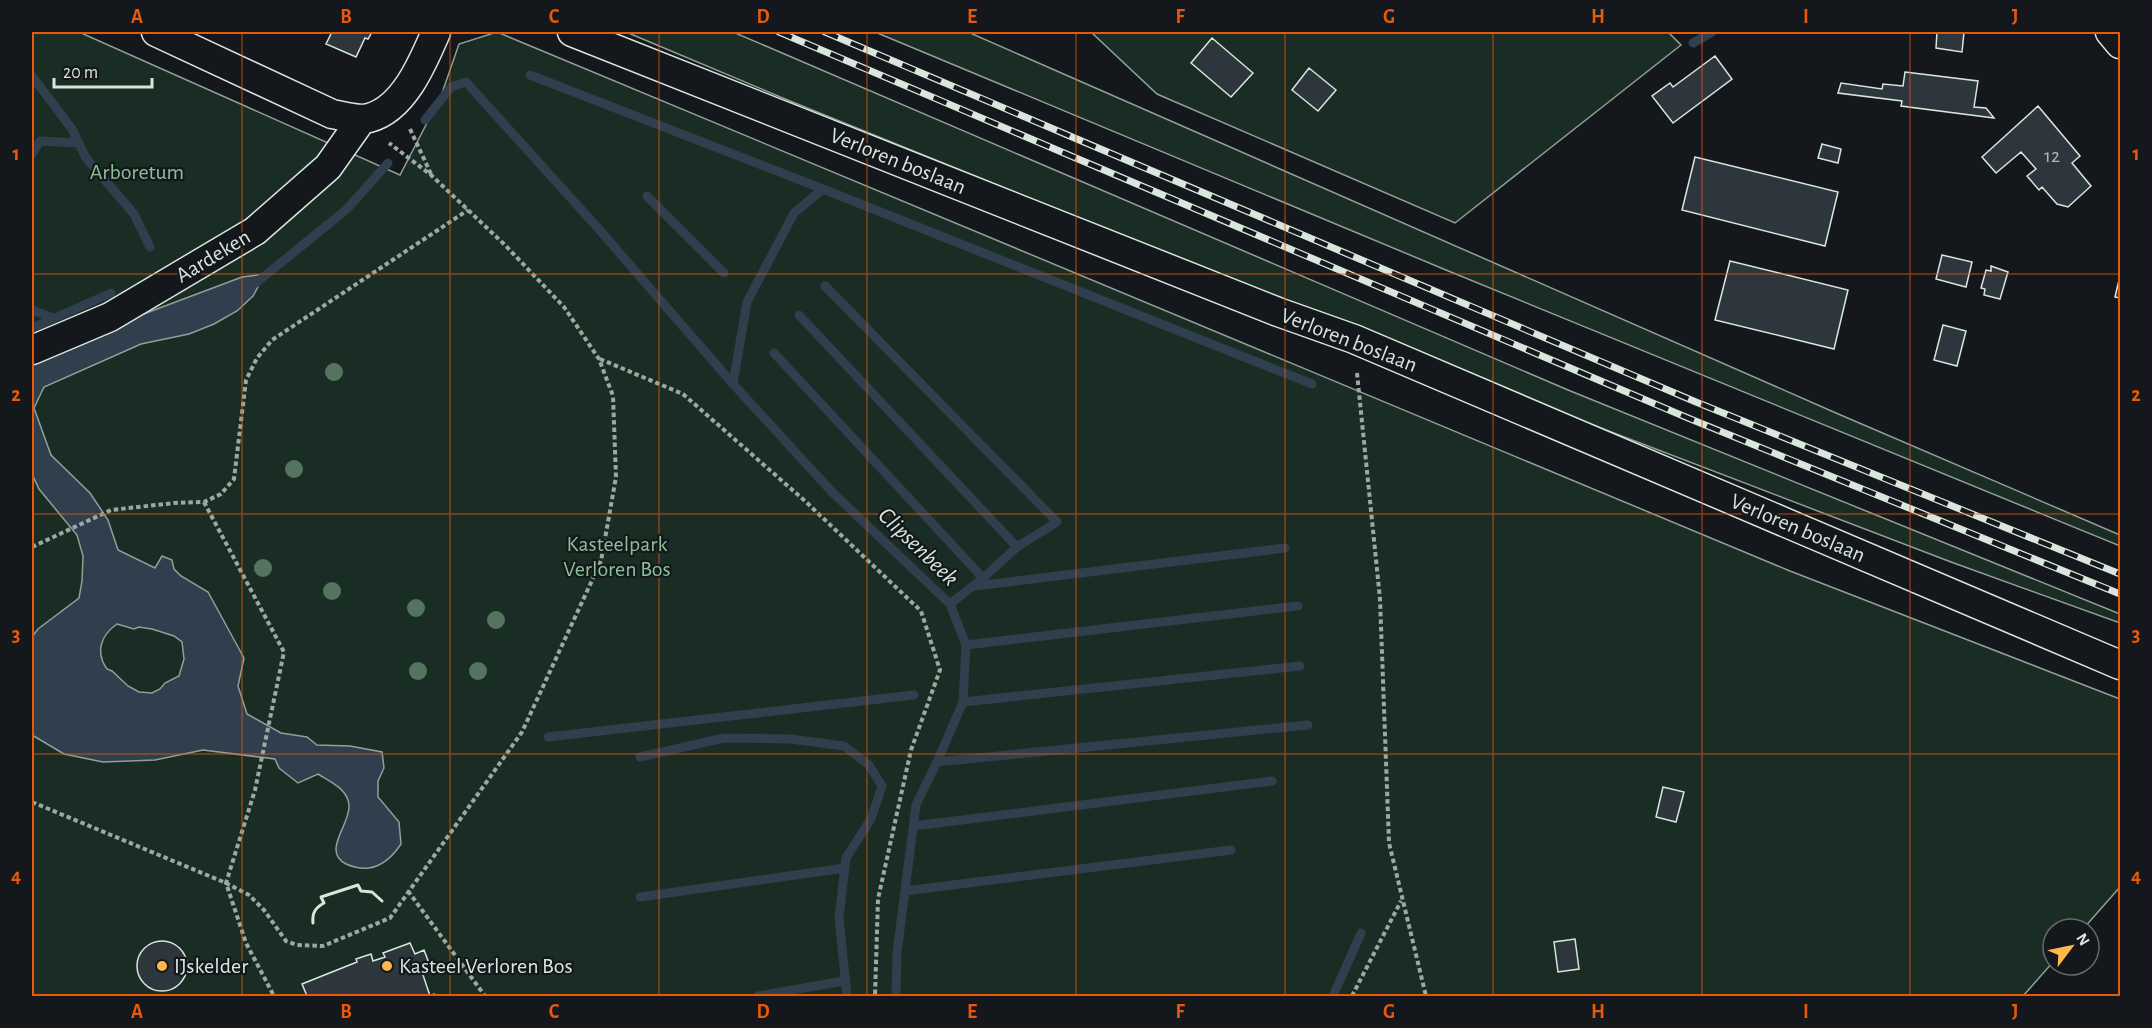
<svg xmlns="http://www.w3.org/2000/svg" width="2152" height="1028" viewBox="0 0 2152 1028" font-family="'Alegreya Sans',sans-serif">
  <style>
    .green { fill: #1a2d24; stroke: #939e99; stroke-width: 1.5 }
    .water { fill: #2f3f4d; stroke: #939e99; stroke-width: 1.5; fill-rule: evenodd }
    .lines { fill: none; stroke-linecap: round; stroke-linejoin: round }
    .stream { stroke: #2f3f4d; stroke-width: 9 }
    .building { fill: #2c363c; stroke: #d8e6dc; stroke-width: 1.5 }
    .street-casing { stroke: #d8e6dc; stroke-width: 31 }
    .path { stroke: #9da8a2; stroke-width: 4; stroke-dasharray: 4.5 3; stroke-linecap: butt }
    .street { stroke: #14181c; stroke-width: 28 }
    .rail-casing { stroke: #d8e6dc; stroke-width: 7 }
    .rail { stroke: #14181c; stroke-width: 4.5; stroke-dasharray: 14; stroke-linecap: butt }
    .wall { stroke: #d8e6dc; stroke-width: 3 }
    .tree { fill: #55745f }
    .grid { fill: none; stroke: #e8590c; stroke-width: 1.5; stroke-opacity: 0.55 }
    .poi-dot { fill: #ffb74d; stroke: #14181c; stroke-width: 2 }
    .labels { text-anchor: middle; dominant-baseline: central; stroke-width: 4.5; stroke-linejoin: round; paint-order: stroke }
    .number-label { font-size: 20px; fill: #adbab4 }
    .street-label { font-size: 22px; fill: #d8e6dc; stroke: #14181c }
    .park-label { font-size: 22px; fill: #8ac095; stroke: #14181c }
    .poi-label { font-size: 22px; fill: #d8e6dc; stroke: #14181c; text-anchor: start }
    .water-label { font-size: 24px; font-style: italic; fill: #d8e6dc; stroke: #14181c }
    .neatline { fill: none; stroke: #e8590c; stroke-width: 2 }
    .grid-label { font-size: 20px; text-anchor: middle; font-weight: bold; fill: #e8590c }
  </style>
  <rect width="100%" height="100%" fill="#14181c"/>
  <path class="green" d="M 32,32 L 79,32 L 400,175 L 441,96 L 459,44 L 497,32 L 1790,571 L 2120,699 L 2120,887 L 2083,929 L 2053,929 L 2053,962 L 2023,996 L 32,996 Z
    M 626,32 L 733,32 L 1568,390 L 2120,614 L 2120,623 L 1951,562 L 1546,407 L 790,101 Z
    M 875,32 L 968,32 L 1836,413 L 2120,535 L 2120,546 L 1446,270 Z
    M 1091,32 L 1668,32 L 1681,45 L 1455,223 L 1157,94 Z"/>
  <path class="water" d="M 265,274 L 253,296 L 237,311 L 214,324 L 189,334 L 141,344 L 44,387 L 34,408 L 51,455 L 90,493 L 108,520 L 118,550 L 155,568 L 162,556 L 172,560 L 174,569 L 181,576 L 208,592 L 244,658 L 238,686 L 247,714 L 281,733 L 307,737 L 317,745 L 350,746 L 382,752 L 384,768 L 378,781 L 378,797 L 399,822 L 401,844 C 393,856 383,866 369,868 C 361,869 353,867 346,864 C 321,851 351,824 349,805 C 348,789 329,781 318,774 L 298,783 L 279,768 L 275,759 L 203,750 L 155,760 L 103,762 L 64,754 L 32,735 L 32,637 L 38,629 L 79,598 L 82,581 L 83,556 L 77,535 L 39,489 L 32,474 L 32,361 L 133,318 L 242,277 ZM 117,624 L 134,629 L 139,627 L 152,629 L 174,636 L 182,642 L 184,659 L 179,676 L 165,683 L 160,689 L 152,693 L 139,692 L 128,686 L 112,671 L 107,669 C 95,652 101,635 117,624 Z"/>
  <g class="lines">
    <path class="stream" d="M 1693,43 L 1712,32
      M 530,75 L 823,189 L 1312,384
      M 32,76 L 72,129 L 86,158 L 134,214 L 150,247
      M 425,120 L 451,87 L 466,82 L 597,227 L 733,384
      M 32,154 L 40,141 L 79,143
      M 823,189 L 794,213 L 747,302 L 733,384 L 832,492 L 950,604 L 966,645 L 963,702 L 937,762 L 916,805 L 897,953 L 896,996
      M 647,196 L 724,273
      M 256,283 L 347,209 L 388,163
      M 825,286 L 1057,522 L 1017,547
      M 32,310 L 53,318
      M 799,315 L 1017,547 L 983,578
      M 32,328 L 111,293
      M 774,353 L 983,578 L 950,604
      M 975,586 L 1285,548
      M 966,645 L 1298,606
      M 963,702 L 1300,666
      M 548,737 L 914,695
      M 640,757 L 724,738 L 790,739 L 844,746 L 869,765 L 882,786 L 871,819 L 846,858 L 839,918 L 847,996
      M 937,762 L 1308,725
      M 914,826 L 1272,781
      M 905,891 L 1231,850
      M 640,897 L 845,868
      M 758,996 L 844,981
      M 1333,996 L 1361,933"/>
  </g>
  <path class="building" d="M 332,32 L 372,32 L 368,39 L 365,38 L 356,57 L 326,44 Z
    M 1937,32 L 1964,32 L 1962,52 L 1936,48 Z
    M 1212,38 L 1253,73 L 1231,97 L 1191,63 Z
    M 1715,56 L 1732,79 L 1673,123 L 1652,96 L 1670,83 L 1673,87 Z
    M 1309,68 L 1336,90 L 1318,111 L 1292,90 Z
    M 1905,72 L 1978,81 L 1974,107 L 1986,108 L 1994,118 L 1901,106 L 1902,101 L 1838,93 L 1841,83 L 1882,89 L 1883,84 L 1903,86 Z
    M 2038,106 L 2080,156 L 2072,163 L 2091,186 L 2068,207 L 2057,204 L 2042,187 L 2039,190 L 2027,176 L 2036,169 L 2021,152 L 1996,173 L 1982,157 Z
    M 1822,144 L 1841,149 L 1838,163 L 1818,158 Z
    M 1695,157 L 1838,192 L 1825,246 L 1682,210 Z
    M 1942,255 L 1972,262 L 1966,287 L 1936,279 Z
    M 1730,261 L 1848,290 L 1834,349 L 1715,320 Z
    M 1991,266 L 2008,272 L 2000,299 L 1984,295 L 1985,289 L 1981,288 L 1986,270 L 1991,271 Z
    M 2120,276 L 2120,298 L 2115,297 Z
    M 1943,325 L 1966,331 L 1957,366 L 1934,360 Z
    M 1663,787 L 1684,792 L 1676,822 L 1656,817 Z
    M 1575,939 L 1579,969 L 1558,972 L 1554,942 Z
    M137 966a25 25 0 1 1 50 0a25 25 0 1 1-50 0Z
    M 410,943 L 415,954 L 424,950 L 432,971 L 423,975 L 430,996 L 434,994 L 438,996 L 307,996 L 302,984 L 357,962 L 356,959 L 371,954 L 373,961 L 385,957 L 383,953 Z"/>
  <g class="lines">
    <g class="street-casing">
      <path id="street" d="M 156,32 L 332,114 C 343,116 358,121 369,118 C 404,109 423,62 436,32
        M 572,32 L 1278,312 L 1354,339 L 2120,665
        M 2110,32 L 2120,44
        M 32,350 L 110,317 L 255,231 L 328,167 L 362,119"/>
    </g>
    <path class="path" d="M 410,129 L 431,174
      M 600,359 L 683,394 L 805,501 L 921,611 L 940,670 L 911,750 L 878,899 L 875,996
      M 1357,373 L 1380,599 L 1389,843 L 1426,996
      M 204,502 L 284,652 L 255,790 L 226,883 L 246,943 L 274,996
      M 32,547 L 111,510 L 174,503 L 204,502 L 221,494 L 234,479 L 246,380 L 257,358 L 272,340 L 468,210
      M 32,802 L 226,883 L 249,895 L 264,910 L 286,941 L 297,945 L 323,946 L 390,918 L 522,732 L 601,561 L 616,477 L 613,396 L 599,359 L 564,307 L 505,245 L 431,175 L 389,143
      M 408,891 L 485,996
      M 1352,996 L 1401,901"/>
    <use href="#street" class="street"/>
    <g class="rail-casing">
      <path id="rail" d="M 779,32 L 1688,418 L 2120,594
        M 825,32 L 1696,402 L 2120,574"/>
    </g>
    <use href="#rail" class="rail"/>
    <path class="wall" d="M 313,923 C 312,913 315,908 324,903 L 321,897 L 358,885 L 361,891 L 372,892 L 382,901"/>
  </g>
  <g class="tree">
    <circle cx="334" cy="372" r="9"/>
    <circle cx="294" cy="469" r="9"/>
    <circle cx="263" cy="568" r="9"/>
    <circle cx="332" cy="591" r="9"/>
    <circle cx="416" cy="608" r="9"/>
    <circle cx="496" cy="620" r="9"/>
    <circle cx="418" cy="671" r="9"/>
    <circle cx="478" cy="671" r="9"/>
  </g>
  <path class="grid" d="M 242,32 L 242,996M 450,32 L 450,996M 659,32 L 659,996M 867,32 L 867,996M 1076,32 L 1076,996M 1285,32 L 1285,996M 1493,32 L 1493,996M 1702,32 L 1702,996M 1910,32 L 1910,996M 32,274 L 2120,274M 32,514 L 2120,514M 32,754 L 2120,754"/>
  <g class="poi-dot">
    <circle cx="162" cy="966" r="6"/>
    <circle cx="387" cy="966" r="6"/>
  </g>
  <g class="labels">
    <g class="number-label">
      <text x="2052" y="156">12</text>
    </g>
    <g class="street-label">
      <text transform="translate(898 161) rotate(22)">Verloren boslaan</text>
      <text transform="translate(213 256) rotate(-31)">Aardeken</text>
      <text transform="translate(1349 340) rotate(21)">Verloren boslaan</text>
      <text transform="translate(1798 528) rotate(23)">Verloren boslaan</text>
    </g>
    <g class="park-label">
      <text x="137" y="172">Arboretum</text>
      <text x="617" y="544">Kasteelpark<tspan x="617" dy="25">Verloren Bos</tspan></text>
    </g>
    <g class="poi-label">
      <text x="174" y="966">IJskelder</text>
      <text x="399" y="966">Kasteel Verloren Bos</text>
    </g>
    <g class="water-label">
      <text transform="translate(918 547) rotate(44)">Clipsenbeek</text>
    </g>
  </g>
  <rect width="2152" height="1028" fill="none" stroke="#14181c" stroke-width="66"/>
  <g transform="translate(2071 947) rotate(58)"><circle r="28" fill="#14181c" stroke="#626a69" stroke-width="1.5"/>
  <path d="M0-4.5L10 22L0 15L-10 22Z" fill="#ffb74d"/>
  <text y="-9" font-size="16" font-weight="bold" text-anchor="middle" fill="#d8e6dc">N</text>
  </g>
  <path d="M54 78v9h98v-9" fill="none" stroke="#d8e6dc" stroke-width="3"/>
  <text x="63" y="78" font-size="18" fill="#d8e6dc" stroke="#14181c" stroke-width="4.5" paint-order="stroke">20 m</text>
  <rect x="33" y="33" width="2086" height="962" class="neatline"/>
  <g class="grid-label">
    <text x="137" y="23">A</text>
    <text x="346" y="23">B</text>
    <text x="554" y="23">C</text>
    <text x="763" y="23">D</text>
    <text x="972" y="23">E</text>
    <text x="1180" y="23">F</text>
    <text x="1389" y="23">G</text>
    <text x="1598" y="23">H</text>
    <text x="1806" y="23">I</text>
    <text x="2015" y="23">J</text>
    <text x="16" y="160">1</text>
    <text x="2136" y="160">1</text>
    <text x="16" y="401">2</text>
    <text x="2136" y="401">2</text>
    <text x="16" y="641">3</text>
    <text x="2136" y="641">3</text>
    <text x="16" y="882">4</text>
    <text x="2136" y="882">4</text>
    <text x="137" y="1018">A</text>
    <text x="346" y="1018">B</text>
    <text x="554" y="1018">C</text>
    <text x="763" y="1018">D</text>
    <text x="972" y="1018">E</text>
    <text x="1180" y="1018">F</text>
    <text x="1389" y="1018">G</text>
    <text x="1598" y="1018">H</text>
    <text x="1806" y="1018">I</text>
    <text x="2015" y="1018">J</text>
  </g>
</svg>
